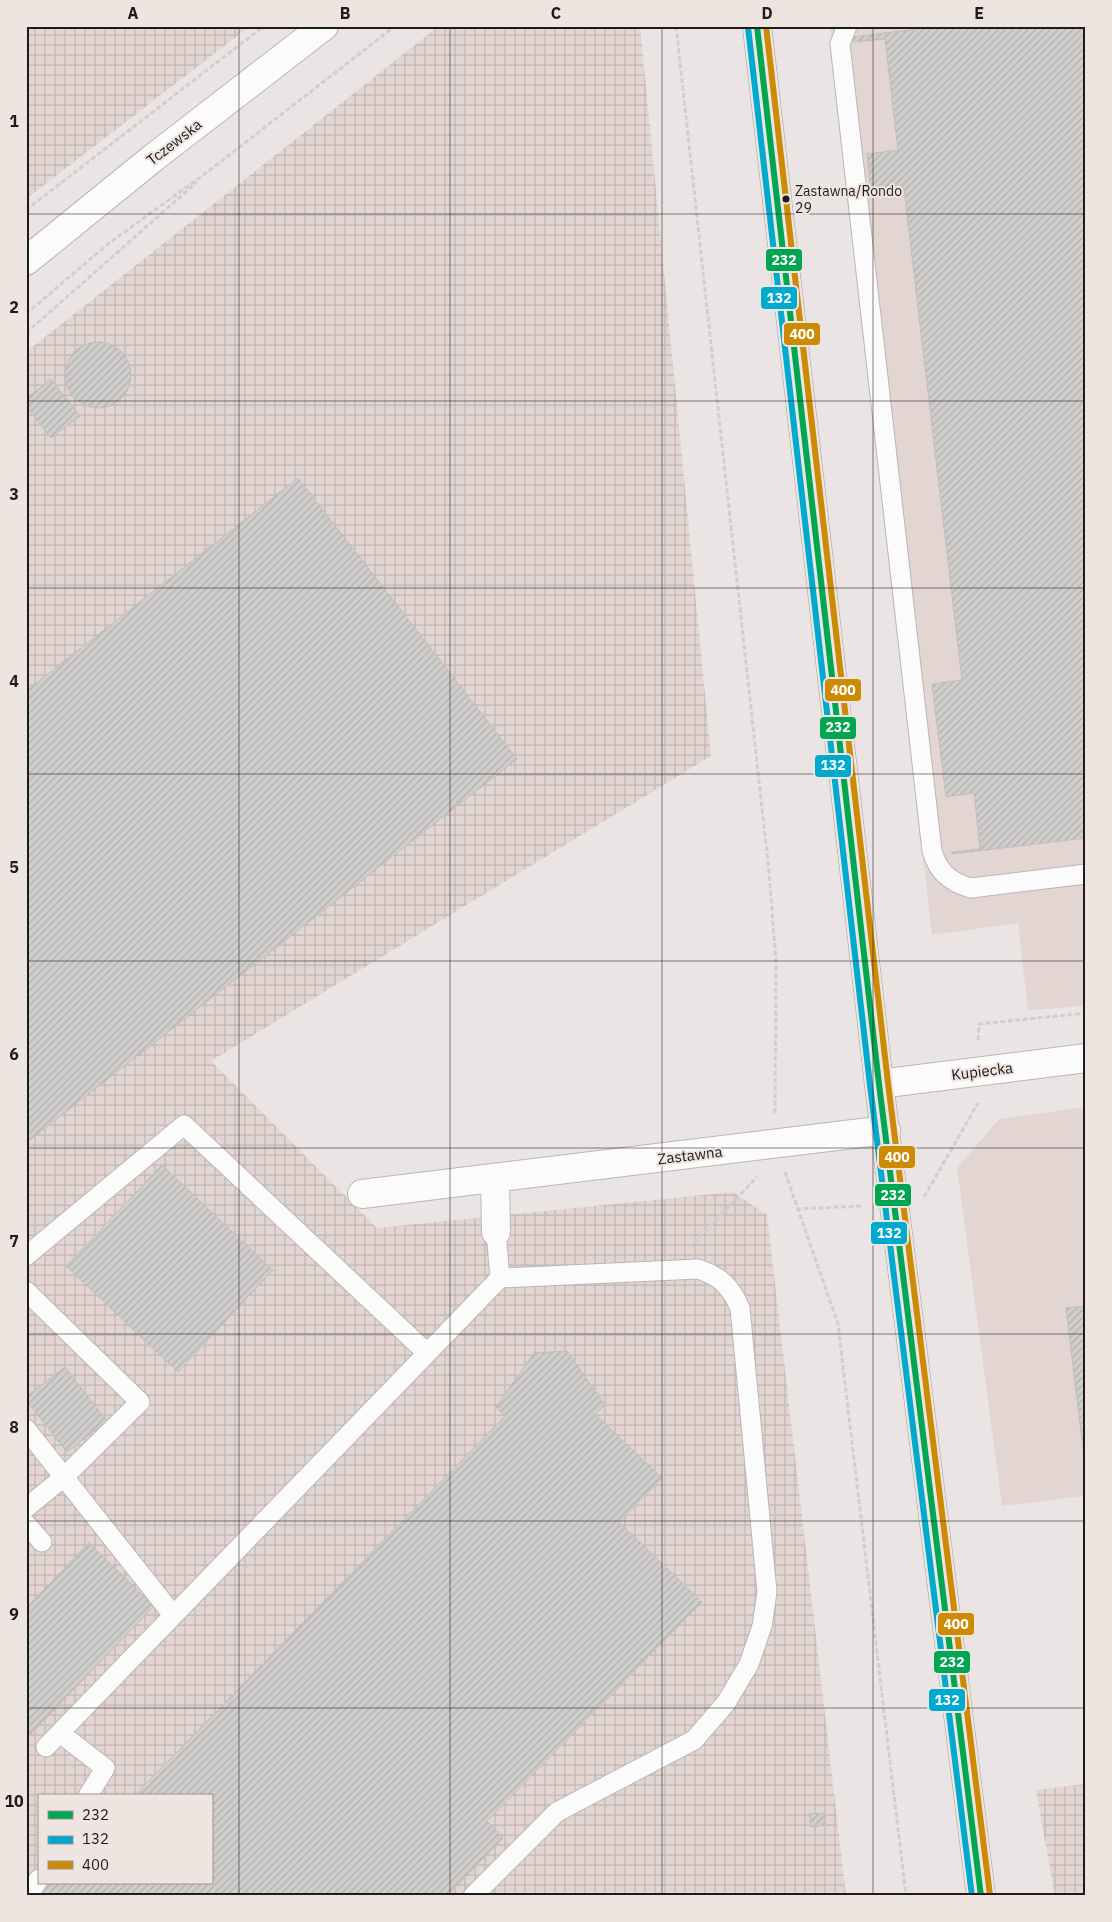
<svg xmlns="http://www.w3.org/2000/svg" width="1112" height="1922" viewBox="0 0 1112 1922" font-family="'IBM Plex Sans',sans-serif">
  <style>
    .built { fill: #e3d6d2 }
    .industrial { fill: url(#industrial-grid); fill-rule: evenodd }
    .building { fill: url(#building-hatch); stroke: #c1bdbe }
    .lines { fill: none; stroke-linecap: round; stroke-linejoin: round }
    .lane-casing { stroke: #bab6b5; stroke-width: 21 }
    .street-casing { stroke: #bab6b5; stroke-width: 30 }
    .secondary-casing { stroke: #bab6b5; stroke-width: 30 }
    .path { stroke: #d0cece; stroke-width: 3; stroke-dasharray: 5 2.5; stroke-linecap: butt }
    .lane { stroke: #fcfbfb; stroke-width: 19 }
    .street { stroke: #fcfbfb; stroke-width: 28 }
    .secondary { stroke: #fcfbfb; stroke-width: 28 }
    .bus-1-casing { stroke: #eee4e0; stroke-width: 10 }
    .bus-2-casing { stroke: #eee4e0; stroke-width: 10 }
    .bus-3-casing { stroke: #eee4e0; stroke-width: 10 }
    .bus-1 { stroke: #00a651; stroke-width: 6 }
    .bus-2 { stroke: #00a9ce; stroke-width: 6 }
    .bus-3 { stroke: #cc8a05; stroke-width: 6 }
    .grid { fill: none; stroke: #1e1b19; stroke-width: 1; stroke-opacity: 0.55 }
    .bus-dot { fill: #1e1b19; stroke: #eee4e0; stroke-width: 2 }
    .labels { text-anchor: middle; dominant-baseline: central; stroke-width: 4; stroke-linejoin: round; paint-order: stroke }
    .bus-label { font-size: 14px; fill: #1e1b19; stroke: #eee4e0; text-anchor: start }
    .street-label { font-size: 15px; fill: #1e1b19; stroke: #eee4e0 }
    .line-badge { stroke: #eee4e0; stroke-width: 2 }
    .badge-label { font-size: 14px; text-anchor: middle; font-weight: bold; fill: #fff }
    .neatline { fill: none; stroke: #1e1b19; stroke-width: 2 }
    .grid-label { font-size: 16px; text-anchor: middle; font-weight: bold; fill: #1e1b19 }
  </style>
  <defs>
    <pattern id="industrial-grid" width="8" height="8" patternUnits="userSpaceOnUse" patternTransform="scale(1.25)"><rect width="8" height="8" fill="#e3d6d2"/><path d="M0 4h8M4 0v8" fill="none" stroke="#c2b7b4"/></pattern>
    <pattern id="building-hatch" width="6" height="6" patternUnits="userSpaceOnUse" patternTransform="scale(1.25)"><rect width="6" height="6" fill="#d0cdcd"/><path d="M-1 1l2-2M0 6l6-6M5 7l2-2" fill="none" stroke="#b2afaf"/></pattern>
  </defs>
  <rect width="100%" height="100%" fill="#eae5e4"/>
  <path class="built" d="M 830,26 L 1086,26 L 1086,1005 L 1028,1011 L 1018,923 L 932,935 Z
    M 1086,1107 L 1086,1496 L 1002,1506 L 957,1168 L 999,1119 Z"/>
  <path class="industrial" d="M 26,26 L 250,26 L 26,199 Z
    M 439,26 L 640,26 L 711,756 L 211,1061 L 377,1228 L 733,1192 L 767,1215 L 846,1896 L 26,1896 L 26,352 ZM 39,1796 L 211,1796 L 211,1883 L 39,1883 Z
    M 1086,1784 L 1086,1896 L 1055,1896 L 1036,1790 Z"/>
  <path class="building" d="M 941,26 L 1086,26 L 1086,838 L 953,854 L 952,852 L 980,849 L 974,793 L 946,797 L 932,684 L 962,680 L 904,189 L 871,193 L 867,154 L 898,150 L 885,39 L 853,42 L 853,37 Z
    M65 375a33 33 0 1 1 66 0a33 33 0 1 1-66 0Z
    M 51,379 L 80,416 L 51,438 L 26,406 L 26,399 Z
    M 298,478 L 517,759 L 26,1143 L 26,691 Z
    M 162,1165 L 273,1270 L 178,1372 L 66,1266 Z
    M 1086,1306 L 1086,1457 L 1084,1457 L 1066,1308 Z
    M 567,1351 L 605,1405 L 595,1414 L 662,1478 L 619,1522 L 702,1602 L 487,1821 L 503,1838 L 447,1896 L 37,1896 L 49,1883 L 211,1883 L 211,1796 L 134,1796 L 505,1416 L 496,1407 L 534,1353 Z
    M 65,1367 L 107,1421 L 67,1452 L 26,1400 L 26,1397 Z
    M 89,1543 L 154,1606 L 26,1739 L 26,1608 Z
    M 824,1813 L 826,1825 L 811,1827 L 809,1814 Z"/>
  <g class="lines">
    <g class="lane-casing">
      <path id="lane" d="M 847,26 L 840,44 L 932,851 C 938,871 949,882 971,888 L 1086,874
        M 26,1256 L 184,1125 L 427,1353
        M 26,1291 L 140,1402 L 64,1477 L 26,1508
        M 26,1429 L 173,1615
        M 26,1524 L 42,1542
        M 60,1733 L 105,1768 L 88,1796
        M 46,1747 L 500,1278 L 496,1232
        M 28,1896 L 39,1879
        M 473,1896 L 557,1812 L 694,1740 L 726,1703 L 749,1664 L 762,1626 L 767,1592 L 740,1308 C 731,1287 720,1276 698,1269 L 500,1278"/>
    </g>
    <g class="street-casing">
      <path id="street" d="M 26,261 L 153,158 L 324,26
        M 879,1084 L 1086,1058
        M 495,1178 L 496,1232
        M 362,1194 L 886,1130"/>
    </g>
    <g class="secondary-casing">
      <path id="secondary" d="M 757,26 L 879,1084 L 981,1896"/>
    </g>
    <path class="path" d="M 676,26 L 769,872 L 776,963 L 775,1114
      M 26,210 L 264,26
      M 26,314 L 108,244 L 210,170 L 395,26
      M 26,333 L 197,182
      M 978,1040 L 979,1024 L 1086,1013
      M 785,1172 L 838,1324 L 906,1896
      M 924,1197 L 978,1103
      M 796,1209 L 863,1206
      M 694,1243 L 757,1177"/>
    <use href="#lane" class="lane"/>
    <use href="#street" class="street"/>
    <use href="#secondary" class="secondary"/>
    <g class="bus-1-casing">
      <path id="bus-1" d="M 757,26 L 879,1084 L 981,1896"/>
    </g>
    <g class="bus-2-casing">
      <path id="bus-2" d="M 748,27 L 870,1085 L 972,1896"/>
    </g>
    <g class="bus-3-casing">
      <path id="bus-3" d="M 766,26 L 888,1083 L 990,1895"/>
    </g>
    <use href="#bus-1" class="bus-1"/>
    <use href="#bus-2" class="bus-2"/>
    <use href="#bus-3" class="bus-3"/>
  </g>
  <path class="grid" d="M 239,26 L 239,1896M 450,26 L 450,1896M 662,26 L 662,1896M 873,26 L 873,1896M 26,214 L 1086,214M 26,401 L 1086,401M 26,588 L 1086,588M 26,774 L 1086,774M 26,961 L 1086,961M 26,1148 L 1086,1148M 26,1334 L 1086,1334M 26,1521 L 1086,1521M 26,1708 L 1086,1708"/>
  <circle class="bus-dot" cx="786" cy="199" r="4.5"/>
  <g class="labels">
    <g class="bus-label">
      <text x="795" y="191">Zastawna/Rondo<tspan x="795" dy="17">29</tspan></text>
    </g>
    <g class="street-label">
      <text transform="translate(174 142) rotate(-38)">Tczewska</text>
      <text transform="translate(982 1071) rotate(-7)">Kupiecka</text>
      <text transform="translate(690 1155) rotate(-7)">Zastawna</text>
    </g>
  </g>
  <g class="line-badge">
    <rect x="765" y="248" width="38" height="24" rx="5" fill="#00a651"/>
    <rect x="760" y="286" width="38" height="24" rx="5" fill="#00a9ce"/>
    <rect x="783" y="322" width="38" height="24" rx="5" fill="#cc8a05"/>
    <rect x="824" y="678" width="38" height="24" rx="5" fill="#cc8a05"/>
    <rect x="819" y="716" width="38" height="24" rx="5" fill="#00a651"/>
    <rect x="814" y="754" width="38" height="24" rx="5" fill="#00a9ce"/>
    <rect x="878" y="1145" width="38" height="24" rx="5" fill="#cc8a05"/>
    <rect x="874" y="1183" width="38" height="24" rx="5" fill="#00a651"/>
    <rect x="870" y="1221" width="38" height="24" rx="5" fill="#00a9ce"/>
    <rect x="937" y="1612" width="38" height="24" rx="5" fill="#cc8a05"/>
    <rect x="933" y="1650" width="38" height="24" rx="5" fill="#00a651"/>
    <rect x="928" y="1688" width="38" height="24" rx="5" fill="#00a9ce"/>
  </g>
  <g class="badge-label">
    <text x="784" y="265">232</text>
    <text x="779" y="303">132</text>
    <text x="802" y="339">400</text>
    <text x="843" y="695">400</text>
    <text x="838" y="732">232</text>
    <text x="833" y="770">132</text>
    <text x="897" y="1162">400</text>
    <text x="893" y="1200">232</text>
    <text x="889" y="1238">132</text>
    <text x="956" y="1629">400</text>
    <text x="952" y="1667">232</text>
    <text x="947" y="1705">132</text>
  </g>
  <rect width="1112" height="1922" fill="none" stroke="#eee4e0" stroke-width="55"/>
  <rect x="38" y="1794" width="175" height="90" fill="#eee4e0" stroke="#9b9490"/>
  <rect x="48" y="1811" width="25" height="8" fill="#00a651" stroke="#9b9490"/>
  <text x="82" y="1820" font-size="15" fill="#1e1b19">232</text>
  <rect x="48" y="1836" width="25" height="8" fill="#00a9ce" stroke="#9b9490"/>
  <text x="82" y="1844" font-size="15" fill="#1e1b19">132</text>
  <rect x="48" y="1861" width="25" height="8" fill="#cc8a05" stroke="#9b9490"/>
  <text x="82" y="1870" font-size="15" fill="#1e1b19">400</text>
  <rect x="28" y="28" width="1056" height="1866" class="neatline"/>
  <g class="grid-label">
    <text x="133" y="19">A</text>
    <text x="345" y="19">B</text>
    <text x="556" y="19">C</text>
    <text x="767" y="19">D</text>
    <text x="979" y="19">E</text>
    <text x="14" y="127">1</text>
    <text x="14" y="313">2</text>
    <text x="14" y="500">3</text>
    <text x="14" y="687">4</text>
    <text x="14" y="873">5</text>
    <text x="14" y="1060">6</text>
    <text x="14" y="1247">7</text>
    <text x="14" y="1433">8</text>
    <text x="14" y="1620">9</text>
    <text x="14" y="1807">10</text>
  </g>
</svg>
